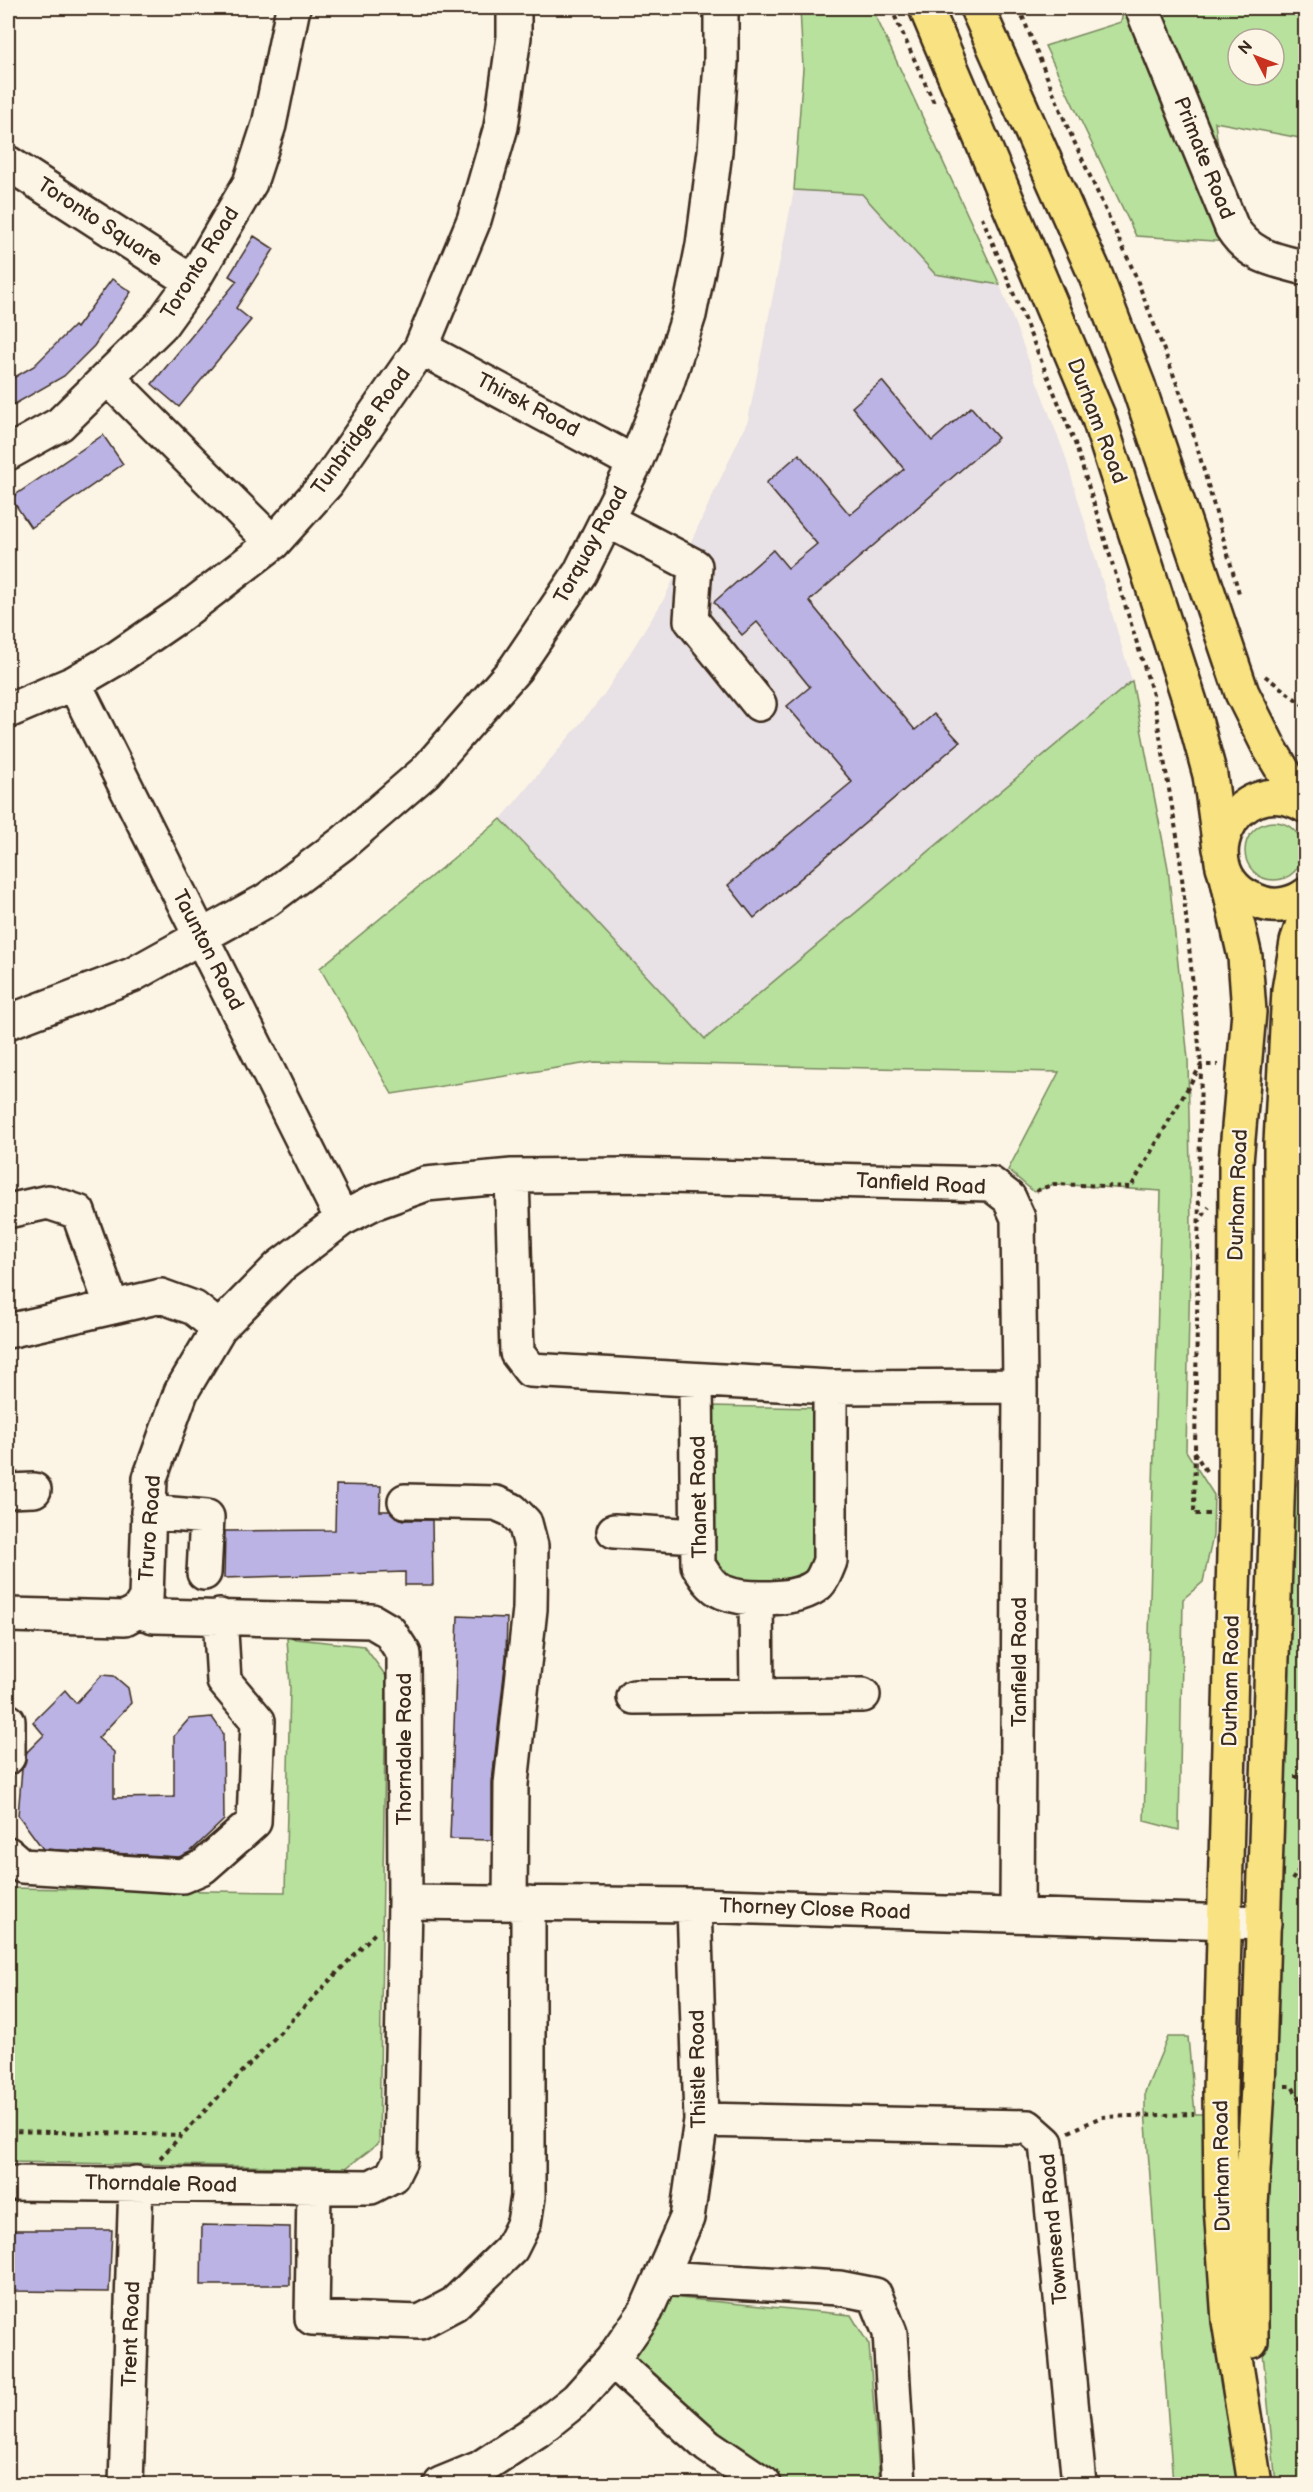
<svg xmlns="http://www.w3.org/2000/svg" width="1313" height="2492" viewBox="0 0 1313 2492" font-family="'Balsamiq Sans',sans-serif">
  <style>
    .built { fill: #e8e1e5 }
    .green { fill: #b7e19d; stroke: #79865e; stroke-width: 1.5; fill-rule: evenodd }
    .building { fill: #bab3e4; stroke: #3b2a1e; stroke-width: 1.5 }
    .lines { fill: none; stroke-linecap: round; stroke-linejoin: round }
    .minor-casing { stroke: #3b2a1e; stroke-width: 38 }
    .highway-casing { stroke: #3b2a1e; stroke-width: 38 }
    .path { stroke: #3b2a1e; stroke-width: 4; stroke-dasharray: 4.5 4.5; stroke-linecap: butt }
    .minor { stroke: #fcf5e5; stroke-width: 33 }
    .highway { stroke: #f8e281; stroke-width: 33 }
    .labels { text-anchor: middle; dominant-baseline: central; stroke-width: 4.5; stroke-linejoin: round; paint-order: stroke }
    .street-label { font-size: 21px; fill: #3b2a1e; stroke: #fcf5e5 }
  </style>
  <rect width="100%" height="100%" fill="#fcf5e5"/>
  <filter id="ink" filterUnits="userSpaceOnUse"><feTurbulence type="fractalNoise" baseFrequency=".0167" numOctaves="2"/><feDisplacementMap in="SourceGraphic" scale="12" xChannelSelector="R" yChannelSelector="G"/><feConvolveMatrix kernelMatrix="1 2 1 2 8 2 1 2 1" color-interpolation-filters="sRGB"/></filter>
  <g filter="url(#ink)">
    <path class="built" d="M 794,190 L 862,194 L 935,274 L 1000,285 L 1065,455 L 1132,681 L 705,1039 L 501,819 L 603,696 L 664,599 L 748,420 Z"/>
    <path class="green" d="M 800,8 L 872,8 L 1000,285 L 935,274 L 862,194 L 794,190 L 803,68 Z
      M 1124,8 L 1305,8 L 1305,139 L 1215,122 L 1229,242 L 1136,236 L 1045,46 L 1121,22 ZM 1238,39 L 1274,39 L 1274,75 L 1238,75 Z
      M 1132,681 L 1168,868 L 1188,1059 L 1191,1225 L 1186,1451 L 1214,1495 L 1213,1536 L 1203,1582 L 1183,1599 L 1179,1830 L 1144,1821 L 1161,1191 L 1054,1184 L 1034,1192 L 1008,1170 L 1059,1072 L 595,1062 L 392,1094 L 320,968 L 501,819 L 705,1039 Z
      M1245 851a29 29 0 1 1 58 0a29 29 0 1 1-58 0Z
      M 1305,994 L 1305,1340 L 1293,1314 L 1298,1028 Z
      M 711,1406 L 817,1408 L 814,1567 L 794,1582 L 730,1580 L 711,1559 Z
      M 1305,1466 L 1306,2484 L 1276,2484 L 1260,2323 L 1288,1503 Z
      M 287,1638 L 364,1646 L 386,1676 L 379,2143 L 346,2168 L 8,2162 L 8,1888 L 285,1892 L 290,1688 Z
      M 1168,2037 L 1188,2037 L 1195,2114 L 1208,2114 L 1240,2484 L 1173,2484 L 1145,2110 L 1145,2092 Z
      M 669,2297 L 851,2315 L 869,2345 L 880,2484 L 794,2484 L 775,2476 L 717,2435 L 632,2360 Z"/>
    <path class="building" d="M 254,236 L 274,249 L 236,308 L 251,320 L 179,407 L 152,384 L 237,281 L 229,276 Z
      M 112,279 L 131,292 L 94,346 L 64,376 L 8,408 L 8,381 L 34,366 L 74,326 L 76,328 Z
      M 882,381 L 932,441 L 971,407 L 998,438 L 809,601 L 915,730 L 934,714 L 960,742 L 754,918 L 728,885 L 852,782 L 787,706 L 810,687 L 757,622 L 742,635 L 714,602 L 773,550 L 788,568 L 817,544 L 766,483 L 799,454 L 850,515 L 904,469 L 852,407 Z
      M 103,435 L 123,464 L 31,528 L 11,498 Z
      M 336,1485 L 381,1486 L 380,1511 L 390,1511 L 396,1517 L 404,1520 L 432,1520 L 433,1585 L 405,1585 L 405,1572 L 224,1578 L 225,1531 L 335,1530 Z
      M 458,1616 L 507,1618 L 506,1657 L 492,1782 L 492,1840 L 450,1839 Z
      M 102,1675 L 114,1676 L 128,1688 L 131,1703 L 98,1738 L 114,1752 L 114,1798 L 174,1797 L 174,1736 L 189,1719 L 212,1717 L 223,1733 L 224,1820 L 190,1852 L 179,1857 L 43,1849 L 18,1815 L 22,1769 L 27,1752 L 44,1735 L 33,1722 L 65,1690 L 76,1703 Z
      M 202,2225 L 290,2227 L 290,2285 L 201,2285 Z
      M 8,2230 L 112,2230 L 109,2292 L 8,2291 Z"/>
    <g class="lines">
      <g class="minor-casing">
        <path id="minor" d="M 1142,8 L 1232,228 C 1250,257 1275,260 1306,268
          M 8,163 L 192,282
          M 421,348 L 635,463
          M 109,379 L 273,543
          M 8,453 L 60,424 L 161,325 L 192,282 L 250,183 L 269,125 L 293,8
          M 607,520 L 695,566 L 691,620 L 759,704
          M 74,683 L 342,1219
          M 8,711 L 74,683 L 117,658 L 181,614 L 273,543 L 327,483 L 421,348 L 474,220 L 501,127 L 514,37 L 514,8
          M 8,1022 L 132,975 L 267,900 L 343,843 L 425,772 L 515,669 L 580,573 L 635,463 L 666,386 L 689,315 L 703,245 L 715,151 L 721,62 L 721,8
          M 512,1176 L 517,1353 L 530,1370 L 830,1387 L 1020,1386
          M 8,1211 L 48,1202 L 78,1212 L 112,1307
          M 8,1331 L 161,1296 L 194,1308 L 219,1328
          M 696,1381 L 698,1565 C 704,1575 711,1587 723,1592 C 745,1601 798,1601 817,1585 C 823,1580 827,1568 830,1561 L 830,1387
          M 8,1491 L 34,1490
          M 405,1501 L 496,1503 L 512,1510 L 525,1523 L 531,1546 L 530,1609 L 511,1784 L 510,1903
          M 148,1512 L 207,1517 L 204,1573
          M 614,1531 L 698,1536
          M 756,1599 L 757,1696
          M 138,1611 L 146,1598 L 150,1478 L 181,1392 L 219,1328 L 279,1267 L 342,1219 L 373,1203 L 426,1184 L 512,1176 L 627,1175 L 991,1184 L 1009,1198 L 1018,1218 L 1020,1386 L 1017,1915
          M 8,1615 L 125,1618 L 138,1611 L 154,1616 L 372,1621 L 389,1631 L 404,1654 L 405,1902 L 400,2160 L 392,2176 L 371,2187 L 8,2183
          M 634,1697 L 863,1695
          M 8,1721 L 8,1757
          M 8,1854 L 22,1866 L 182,1876 L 203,1867 L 254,1822 L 258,1721 L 224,1681 L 220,1616
          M 405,1902 L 694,1905 L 1264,1923
          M 701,2120 L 1028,2127 L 1046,2143 L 1079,2484
          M 314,2187 L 312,2318 L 420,2322 L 454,2304 L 511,2249 L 524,2223 L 528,2197 L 528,1903
          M 661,2278 L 839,2288 L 875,2295 L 890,2333 L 899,2484
          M 612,2360 L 708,2446 L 764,2484
          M 126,2484 L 136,2183
          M 441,2484 L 480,2468 L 538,2430 L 577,2399 L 612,2360 L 646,2311 L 687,2218 L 701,2120 L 694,1905"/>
      </g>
      <g class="highway-casing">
        <path id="highway" d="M 926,8 L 1098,416 L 1191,705 L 1210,775 L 1220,849
          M 977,8 L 1095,274 L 1138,385 L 1242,693 L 1269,747 L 1303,804
          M 1306,806 C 1234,763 1181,878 1262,903 C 1276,908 1294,904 1306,895
          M 1227,877 L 1245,957 L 1249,1012 L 1236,1162 L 1235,1516 L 1220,2091 L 1221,2206 L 1229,2321 L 1255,2484
          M 1251,2341 L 1251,2205 L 1258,2088 L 1281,1381 L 1281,1143 L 1289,990 L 1297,942 L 1306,914"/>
      </g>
      <path class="path" d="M 891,8 L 934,103
        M 1019,8 L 1067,126 L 1134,272 L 1185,405 L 1239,593
        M 982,217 L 1075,443 L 1153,695 L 1179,848 L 1201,1065 L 1194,1514 L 1209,1514
        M 1265,676 L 1306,707
        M 1036,1191 L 1054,1184 L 1131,1187 L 1201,1065 L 1218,1065
        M 1198,1223 L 1209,1207
        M 1194,1452 L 1208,1474
        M 1294,1777 L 1306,1777
        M 1292,1880 L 1306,1859
        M 1285,2086 L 1292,2086 L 1306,2111
        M 8,2131 L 181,2135
        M 1069,2132 L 1101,2117 L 1194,2114
        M 160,2158 L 377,1931"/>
      <use href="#minor" class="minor"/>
      <use href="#highway" class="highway"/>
    </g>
  </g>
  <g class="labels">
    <g class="street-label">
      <text transform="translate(1204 158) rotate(68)">Primate Road</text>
      <text transform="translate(100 222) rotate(33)">Toronto Square</text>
      <text transform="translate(200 263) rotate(-58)">Toronto Road</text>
      <text transform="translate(528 405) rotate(28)">Thirsk Road</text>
      <text transform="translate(1097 421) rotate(69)">Durham Road</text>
      <text transform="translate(361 431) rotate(-54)">Tunbridge Road</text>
      <text transform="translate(591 545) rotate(-61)">Torquay Road</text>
      <text transform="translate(208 950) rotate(63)">Taunton Road</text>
      <text transform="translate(921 1184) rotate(3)">Tanfield Road</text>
      <text transform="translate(1238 1195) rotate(-88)">Durham Road</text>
      <text transform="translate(699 1497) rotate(-91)">Thanet Road</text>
      <text transform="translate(150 1528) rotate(-86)">Truro Road</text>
      <text transform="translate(1019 1662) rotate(-90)">Tanfield Road</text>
      <text transform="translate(1231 1681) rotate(-89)">Durham Road</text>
      <text transform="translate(404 1749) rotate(-90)">Thorndale Road</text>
      <text transform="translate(815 1909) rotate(2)">Thorney Close Road</text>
      <text transform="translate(698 2069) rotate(-91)">Thistle Road</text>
      <text transform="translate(1222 2166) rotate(-91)">Durham Road</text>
      <text transform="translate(161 2184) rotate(1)">Thorndale Road</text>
      <text transform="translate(1054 2229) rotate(-95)">Townsend Road</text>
      <text transform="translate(131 2334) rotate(-88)">Trent Road</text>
    </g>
  </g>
  <rect width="1313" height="2492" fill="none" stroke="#fcf5e5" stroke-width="30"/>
  <rect x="15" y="15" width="1283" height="2462" fill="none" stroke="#3b2a1e" stroke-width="2" filter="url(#ink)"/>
  <g transform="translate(1256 57) rotate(312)"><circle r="28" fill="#fcf5e5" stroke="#afa495" stroke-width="1.5"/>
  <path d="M0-4.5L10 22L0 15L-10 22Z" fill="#c8321e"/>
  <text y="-9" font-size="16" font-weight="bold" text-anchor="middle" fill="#3b2a1e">N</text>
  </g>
</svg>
